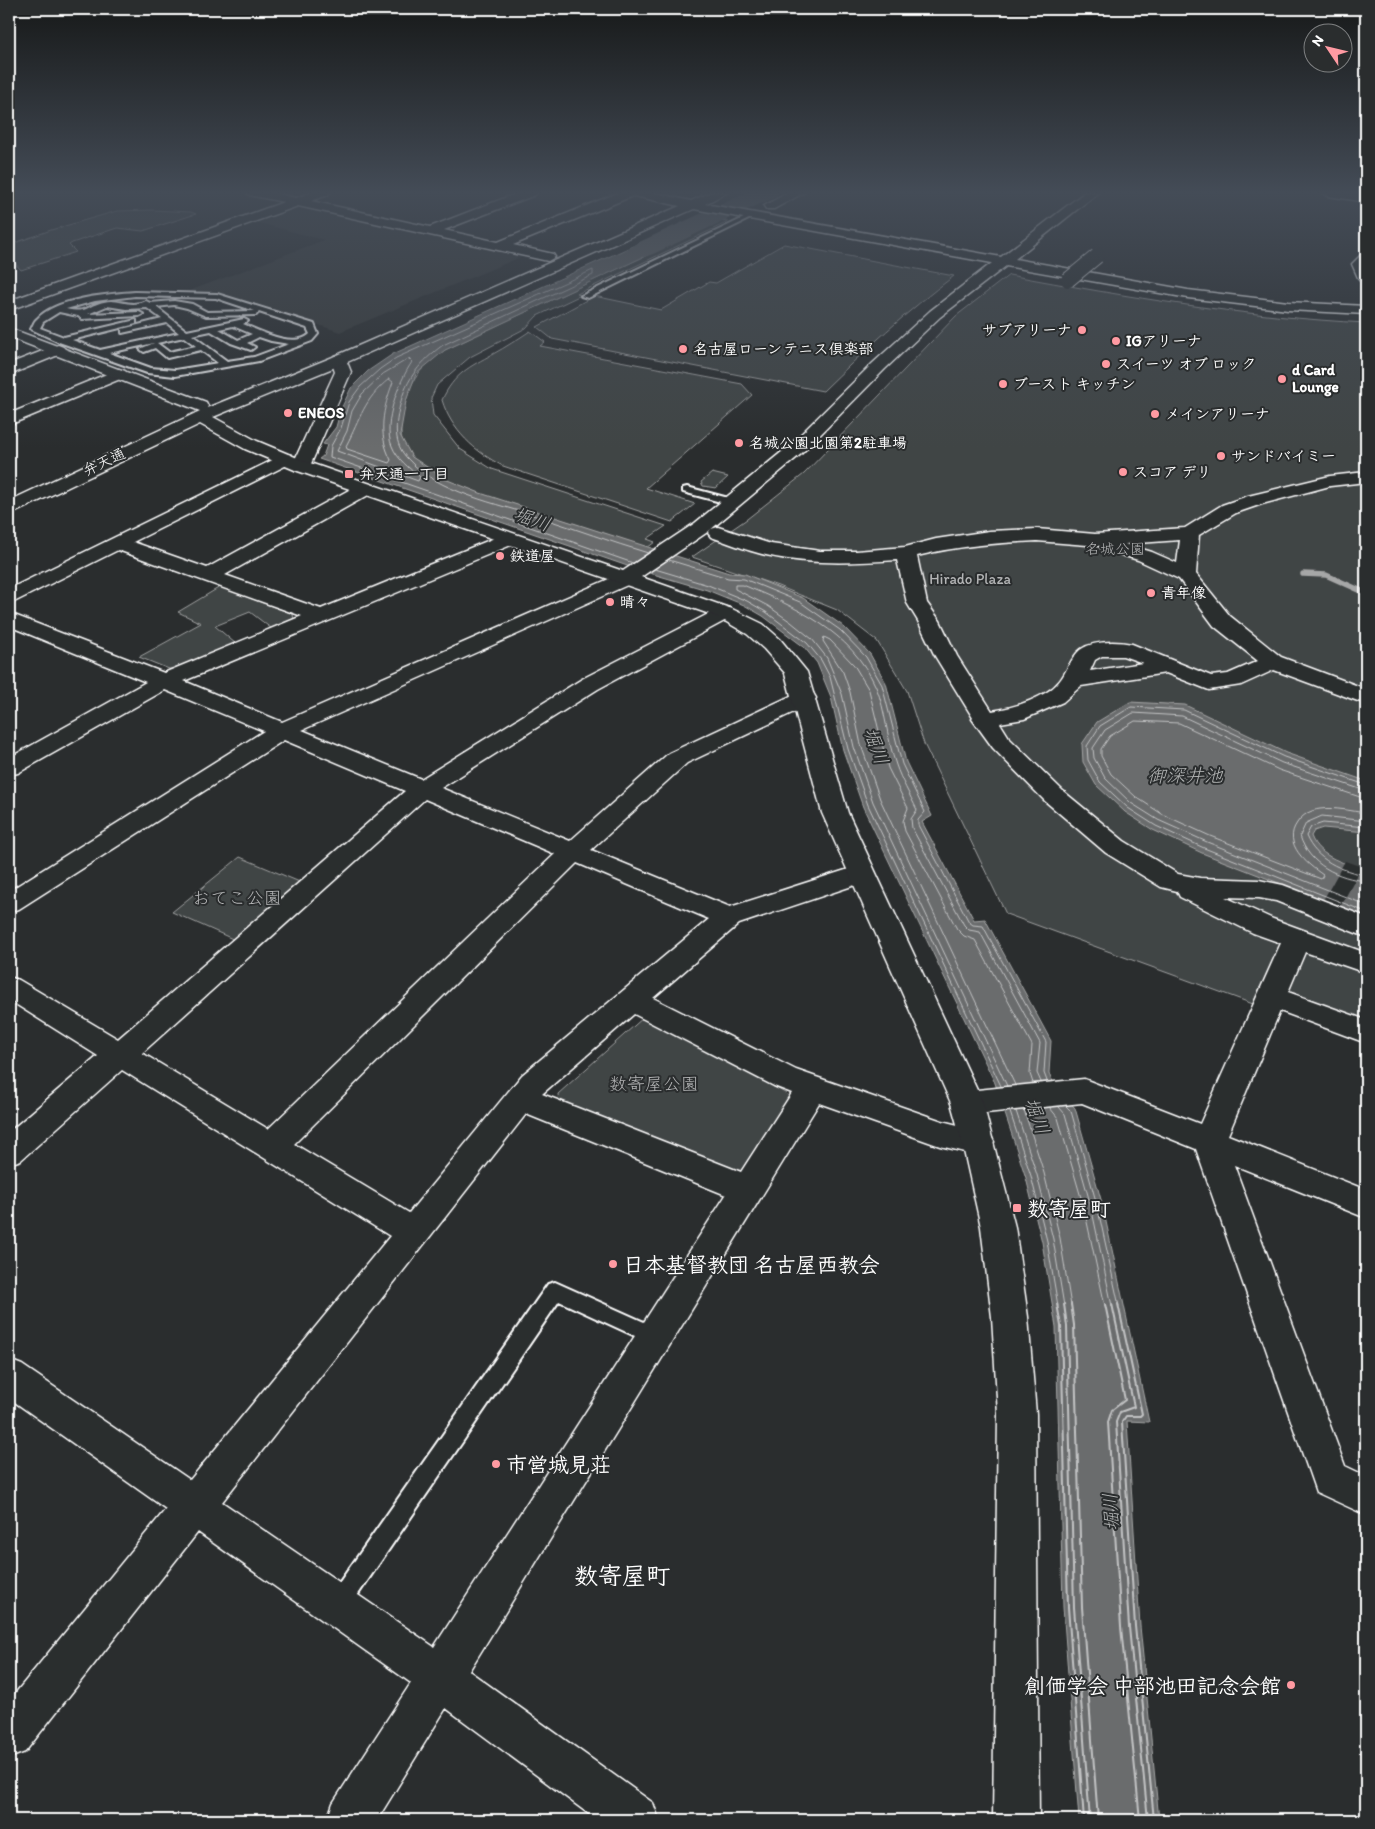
<svg xmlns="http://www.w3.org/2000/svg" width="1375" height="1829" viewBox="0 0 1375 1829" font-family="Itim,'Klee One',sans-serif">
  <style>
    .built { fill: #373a3b }
    .green { fill: #414445; stroke: #a0a2a2 }
    .water { fill: #6a6c6d; stroke: #a6a7a7 }
    .pier { fill: #2a2d2e }
    .lines { fill: none; stroke-linecap: round; stroke-linejoin: round }
    .shore-far1 { stroke: #c3c4c5; stroke-width: 1 }
    .shore { stroke: #c3c4c5; stroke-width: 2 }
    .stream { stroke: #a6a7a7; stroke-width: 5.5 }
    .river { fill: #6a6c6d; fill-rule: evenodd }
    .lane-casing { stroke: #fff; stroke-width: 4 }
    .street-casing { stroke: #fff; stroke-width: 3 }
    .secondary-casing { stroke: #fff; stroke-width: 3 }
    .lane { fill: #2a2d2e; fill-rule: evenodd }
    .street { fill: #2a2d2e; fill-rule: evenodd }
    .secondary { fill: #2a2d2e; fill-rule: evenodd }
    .street-bridge-casing { stroke: #fff; stroke-width: 16; stroke-linecap: butt }
    .street-bridge { stroke: #2a2d2e; stroke-width: 14 }
    .poi-dot { fill: #ff9aa2; stroke: #2a2d2e; stroke-width: 2 }
    .labels { text-anchor: middle; dominant-baseline: central; stroke-width: 4; stroke-linejoin: round; paint-order: stroke }
    .far-poi-label { font-size: 15px; font-weight: bold; fill: #fff; stroke: #2a2d2e; text-anchor: start }
    .far-street-label { font-size: 15px; fill: #fff; stroke: #2a2d2e }
    .far-park-label { font-size: 15px; fill: #b3b4b5; stroke: #2a2d2e }
    .park-label { font-size: 18px; fill: #b3b4b5; stroke: #2a2d2e }
    .water-label { font-size: 19px; font-style: italic; fill: #b4b6b6; stroke: #2a2d2e }
    .near-poi-label { font-size: 21px; font-weight: bold; fill: #fff; stroke: #2a2d2e; text-anchor: start }
    .near-quarter-label { font-size: 24px; font-weight: bold; fill: #fff; stroke: #2a2d2e }
  </style>
  <rect width="100%" height="100%" fill="#2a2d2e"/>
  <filter id="ink" filterUnits="userSpaceOnUse"><feTurbulence type="fractalNoise" baseFrequency=".02" numOctaves="2"/><feDisplacementMap in="SourceGraphic" scale="10" xChannelSelector="R" yChannelSelector="G"/><feConvolveMatrix kernelMatrix="1 2 1 2 8 2 1 2 1" color-interpolation-filters="sRGB"/></filter>
  <g filter="url(#ink)">
    <path class="built" d="M 302,206 L 523,256 L 340,332 L 217,292 L 189,291 L 324,240 L 255,222 Z"/>
    <path class="green" d="M 153,210 L 191,212 L 196,214 L 143,231 L 117,228 L 72,243 L 69,245 L 76,252 L 21,270 L 9,257 L 9,245 L 51,230 L 117,211 Z
      M 720,221 L 728,222 L 577,294 L 581,295 L 537,316 L 526,328 L 470,357 L 437,385 L 431,398 L 433,415 L 460,449 L 492,469 L 666,526 L 647,539 L 655,542 L 647,548 C 608,535 570,522 531,510 C 498,499 434,482 411,456 C 398,440 400,429 404,410 C 410,380 420,367 445,350 Z
      M 784,244 L 954,276 C 907,311 865,350 823,391 L 552,339 L 537,327 L 594,296 L 661,310 L 709,282 L 716,283 Z
      M 1009,275 C 1128,297 1246,317 1366,323 L 1366,1024 L 1260,987 L 1253,1004 L 1006,914 L 924,744 L 907,691 L 877,641 L 837,610 L 778,586 L 692,557 L 747,519 L 804,474 L 956,316 Z
      M 530,331 L 545,342 L 540,346 L 742,384 L 752,395 L 646,488 L 695,504 L 672,522 L 503,466 C 475,452 451,430 442,400 C 454,374 469,367 493,354 C 506,347 518,339 530,331 Z
      M 712,473 L 728,477 L 716,488 L 703,486 L 701,482 Z
      M 220,587 L 293,614 L 294,621 L 272,629 L 250,612 L 215,626 L 236,644 L 174,669 L 169,669 L 139,657 L 201,623 L 178,612 Z
      M 240,857 L 302,883 L 235,940 L 172,912 Z
      M 644,1017 L 787,1094 L 789,1097 L 740,1172 L 730,1174 L 559,1103 L 558,1094 Z"/>
    <path class="water" d="M 697,217 L 720,221 L 445,350 L 416,374 L 406,401 L 400,435 L 412,457 L 445,479 L 480,493 L 729,573 L 745,574 L 803,598 L 843,626 L 870,654 L 886,683 L 906,762 L 932,816 L 922,822 L 974,920 L 985,919 L 1051,1041 L 1049,1073 L 1054,1084 L 1075,1108 L 1102,1203 L 1149,1422 L 1127,1421 L 1140,1626 L 1159,1820 L 1079,1820 L 1063,1607 L 1056,1327 L 1042,1242 L 1026,1178 L 995,1083 L 863,807 L 843,750 L 831,697 L 817,663 L 804,647 L 763,616 L 744,605 L 707,590 L 636,569 L 319,459 L 323,456 L 327,445 L 323,444 L 336,427 L 341,409 L 351,388 L 368,371 L 393,354 Z
      M 1130,702 L 1185,705 L 1286,753 L 1366,781 L 1366,832 L 1323,828 L 1314,831 L 1311,836 C 1319,858 1347,864 1366,870 L 1366,917 L 1202,853 L 1153,830 L 1125,812 L 1096,785 L 1083,762 L 1082,744 L 1097,722 Z"/>
    <path class="pier" d="M 1345,861 L 1362,867 L 1339,909 L 1322,902 Z"/>
    <g class="lines">
      <path class="shore-far1" d="M 409,359 L 412,362 C 399,381 382,424 392,446 C 397,459 409,468 420,477 L 418,481 L 337,451 L 347,431 L 352,411 L 362,394 L 383,374 Z
        M 389,379 L 393,382 C 383,409 377,433 391,460 L 389,463 L 347,449 L 346,446 C 361,418 363,400 389,379 Z
        M 669,560 L 728,578 L 744,579 L 800,602 L 840,630 L 866,657 L 882,685 L 902,764 L 925,812 L 918,820 L 918,825 L 969,922 L 973,925 L 983,926 L 1046,1042 L 1044,1073 L 1047,1081
        M 633,563 L 330,457 L 331,446 L 341,428 L 349,402 L 360,387 L 380,369 L 396,358 L 593,270 L 593,275 L 443,345 C 421,361 406,379 400,405 C 395,424 393,444 408,459 C 437,492 498,504 539,517 C 576,529 611,542 648,553
        M 655,569 L 708,585 L 747,601 L 766,612 L 807,643 L 821,660 L 830,677 L 848,749 L 868,805 L 1001,1086
        M 1366,785 L 1284,757 L 1184,710 L 1131,707 L 1100,726 L 1087,746 L 1088,760 L 1100,782 L 1128,808 L 1156,826 L 1204,848 L 1366,912
        M 1366,791 L 1282,763 L 1182,716 L 1133,713 L 1105,730 L 1093,748 L 1094,758 L 1105,778 L 1131,803 L 1158,820 L 1207,842 L 1366,905
        M 1366,799 L 1279,770 L 1179,723 L 1135,721 L 1110,736 L 1101,749 L 1101,756 L 1111,774 L 1136,797 L 1162,814 L 1210,836 L 1321,879 L 1323,875 C 1307,864 1282,844 1297,823 C 1302,815 1311,810 1320,809 C 1335,807 1351,811 1366,813
        M 1366,821 L 1322,816 L 1306,823 L 1300,836 C 1309,865 1338,878 1366,881
        M 1366,827 L 1323,823 L 1311,827 L 1306,836 C 1316,860 1341,871 1366,875
        M 1015,1085 L 880,799 L 861,745 L 850,692 L 843,672 L 823,641 L 824,637 L 830,640 L 854,665 L 869,690 L 888,768 L 908,808 L 903,821 L 905,831 L 957,929 L 964,936 L 975,940 L 1032,1045 L 1030,1074 L 1033,1083
        M 1007,1086 L 873,802 L 854,747 L 842,694 L 827,658 L 812,639 L 791,622 L 768,606 L 735,589 L 735,585 L 743,585 C 796,607 851,631 876,687 C 886,711 887,740 896,765 C 901,780 910,795 917,810 L 911,819 L 912,828 L 964,925 L 969,930 L 980,932 L 1040,1043 L 1037,1073 L 1041,1082
        M 1066,1106 L 1071,1111 L 1097,1205 L 1119,1306
        M 1059,1107 L 1065,1114 L 1091,1206 L 1112,1306
        M 1050,1108 L 1058,1118 L 1084,1208 L 1105,1306
        M 1024,1110 L 1044,1173 L 1060,1238 L 1071,1306
        M 1016,1111 L 1037,1175 L 1053,1239 L 1064,1306
        M 1010,1112 L 1031,1176 L 1047,1241 L 1058,1306"/>
      <path class="shore" d="M 1057,1304 L 1061,1326 L 1068,1607 L 1084,1820
        M 1064,1304 L 1067,1326 L 1074,1607 L 1090,1820
        M 1071,1304 L 1074,1325 L 1082,1607 L 1098,1820
        M 1105,1304 L 1125,1400 L 1112,1410 L 1108,1422 L 1121,1627 L 1140,1820
        M 1112,1304 L 1134,1407 L 1120,1412 L 1116,1422 L 1129,1627 L 1148,1820
        M 1118,1304 L 1142,1414 L 1140,1416 L 1126,1416 L 1122,1422 L 1135,1626 L 1154,1820"/>
      <path class="stream" d="M 1303,574 L 1326,575 L 1366,593"/>
      <path class="river" d="M 748,192 L 779,192 L 775,197 L 653,254 L 644,257 L 635,254 L 631,249 L 635,244 Z"/>
      <g class="lane-casing">
        <path id="lane" d="M 750,215 L 755,216 L 588,298 L 581,296 Z
          M 135,292 L 217,294 L 314,324 L 318,334 L 312,341 L 259,361 L 175,376 L 147,373 L 59,342 L 31,329 C 33,326 34,321 37,319 C 55,298 109,294 135,292 ZM 135,296 L 216,298 L 255,311 L 207,312 L 192,304 L 174,301 L 150,303 L 146,301 C 129,309 119,298 104,302 C 86,306 88,314 66,309 L 95,301 ZM 174,305 L 187,308 L 206,316 L 256,315 L 259,312 L 307,328 L 310,334 C 294,349 260,331 243,324 L 248,321 L 244,319 L 187,331 L 156,307 ZM 107,306 L 126,309 L 147,308 L 162,319 L 122,329 L 122,333 L 167,323 L 179,333 L 100,350 L 72,340 L 136,324 L 136,320 L 64,337 L 40,328 L 43,322 L 59,312 L 78,316 L 82,319 L 139,316 L 143,314 L 139,312 L 88,314 ZM 233,326 L 252,334 L 238,340 L 219,329 ZM 211,331 L 231,343 L 251,350 L 255,347 L 247,343 L 259,337 L 271,341 L 289,344 L 254,357 L 227,361 L 192,335 ZM 184,337 L 196,346 L 169,352 L 157,343 ZM 154,343 L 140,349 L 144,352 L 155,348 L 167,358 L 201,350 L 218,363 L 175,370 L 151,368 L 109,353 Z
          M 687,487 L 736,500 L 737,502 L 732,505 L 683,492 L 683,488 Z
          M 555,1282 L 662,1330 L 665,1336 L 662,1342 L 655,1345 L 648,1342 L 559,1301 L 346,1612 L 338,1616 L 330,1612 L 326,1604 L 330,1596 L 548,1284 Z"/>
      </g>
      <g class="street-casing">
        <path id="street" d="M 247,192 L 270,192 L 296,198 L 312,192 L 330,192 L 328,195 L 311,201 L 430,227 L 520,192 L 537,192 L 535,195 L 444,230 L 498,242 L 620,192 L 637,192 L 635,195 L 513,245 L 553,254 L 555,257 L 548,261 L 298,206 L 9,310 L 9,301 L 284,202 L 249,195 Z
          M 1322,192 L 1351,192 L 1366,194 L 1366,202 L 1328,196 Z
          M 58,345 L 63,347 L 66,350 L 63,353 L 9,375 L 9,364 Z
          M 339,355 L 345,357 L 351,372 L 310,466 L 307,470 L 301,471 L 295,470 L 292,466 L 335,372 L 331,360 L 333,357 Z
          M 119,369 L 125,371 L 127,374 L 125,377 L 9,425 L 9,414 Z
          M 285,454 L 291,455 L 294,459 L 291,463 L 133,542 L 207,568 L 358,485 L 365,483 L 372,485 L 374,489 L 372,493 L 225,575 L 321,609 L 502,535 L 509,533 L 516,535 L 519,539 L 516,543 L 184,681 L 282,722 L 618,575 L 625,573 L 632,575 L 635,579 L 632,583 L 302,730 L 421,779 L 582,679 L 718,609 L 725,607 L 732,609 L 736,613 L 732,617 L 598,689 L 441,788 L 570,841 L 669,753 L 797,693 L 805,691 L 813,693 L 816,698 L 813,703 L 687,763 L 591,850 L 730,907 L 852,868 L 861,865 L 870,868 L 874,874 L 870,880 L 739,924 L 653,998 L 796,1070 L 942,1121 L 989,1133 L 994,1142 L 989,1151 L 978,1155 L 940,1146 L 819,1103 L 469,1671 L 653,1803 L 659,1820 L 597,1820 L 446,1708 L 377,1820 L 327,1820 L 333,1803 L 411,1683 L 198,1532 L 25,1752 L 9,1758 L 9,1701 L 166,1509 L 9,1398 L 9,1360 L 22,1365 L 190,1480 L 390,1236 L 122,1070 L 21,1160 L 9,1164 L 9,1132 L 98,1056 L 9,1000 L 9,977 L 19,980 L 118,1039 L 405,791 L 284,740 L 19,909 L 9,912 L 9,891 L 264,731 L 165,690 L 18,773 L 9,775 L 9,758 L 146,682 L 9,626 L 9,613 L 164,673 L 302,616 L 118,550 L 16,601 L 9,603 L 9,589 ZM 425,799 L 555,854 L 268,1129 L 142,1053 ZM 577,863 L 709,919 L 522,1075 L 409,1213 L 294,1144 ZM 634,1014 L 774,1086 L 792,1093 L 741,1172 L 542,1094 ZM 526,1114 L 726,1195 L 434,1647 L 222,1502 Z
          M 1366,472 L 1366,482 L 1330,486 L 1262,504 L 1236,513 L 1199,535 L 1196,574 L 1230,616 L 1281,657 L 1366,689 L 1366,704 L 1274,670 L 1241,685 L 1209,690 L 1166,673 L 1081,686 L 1063,702 L 1024,719 L 1000,723 L 1010,739 L 1063,791 L 1124,841 L 1178,874 L 1200,878 L 1259,880 L 1283,885 L 1366,917 L 1366,937 L 1276,901 L 1259,898 L 1225,897 L 1273,919 L 1366,953 L 1366,973 L 1305,952 L 1288,992 L 1366,1020 L 1366,1043 L 1280,1011 L 1228,1135 L 1366,1190 L 1366,1218 L 1234,1165 L 1345,1466 L 1366,1476 L 1366,1515 L 1316,1492 L 1196,1149 L 1082,1103 L 967,1115 L 956,1112 L 951,1103 L 956,1094 L 967,1091 L 1084,1079 L 1200,1124 L 1281,943 L 1253,933 L 1180,897 L 1177,891 L 1161,887 L 1106,853 L 1045,801 L 993,748 L 972,719 L 973,718 L 935,656 L 918,621 L 907,603 L 897,560 C 853,563 810,565 766,555 C 748,551 729,543 711,537 L 708,533 L 711,529 L 718,527 L 771,544 L 820,551 L 856,551 L 905,547 L 936,539 L 989,531 L 1037,529 L 1095,534 L 1185,528 L 1222,505 L 1248,496 L 1330,476 ZM 1180,540 L 1177,563 L 1152,552 L 1125,544 ZM 1037,541 L 1100,546 L 1102,549 L 1138,560 L 1179,579 L 1214,626 L 1258,661 L 1228,674 L 1211,676 L 1132,644 C 1117,641 1088,640 1077,653 C 1065,668 1065,681 1047,692 C 1031,702 1011,708 992,711 L 957,656 L 940,621 L 927,603 L 917,556 C 956,546 996,543 1037,541 ZM 1102,656 L 1123,656 L 1143,663 L 1090,671 L 1095,660 Z"/>
      </g>
      <g class="secondary-casing">
        <path id="secondary" d="M 628,192 L 651,192 L 691,201 L 712,192 L 728,192 L 705,204 L 1001,257 L 1085,192 L 1099,192 L 1015,259 L 1188,290 L 1288,302 L 1366,306 L 1366,314 L 1288,310 L 1188,298 L 1006,266 L 940,317 L 885,369 L 801,454 L 709,531 L 641,577 L 732,609 L 763,624 L 780,639 L 807,672 L 848,813 L 983,1103 L 1015,1227 L 1028,1317 L 1036,1414 L 1039,1820 L 993,1820 L 998,1414 L 992,1317 L 981,1227 L 962,1142 L 951,1103 L 822,813 L 785,673 L 764,649 L 747,634 L 718,617 L 295,470 L 245,449 L 200,424 L 16,512 L 9,514 L 9,501 L 200,411 L 9,337 L 9,328 L 206,402 L 208,406 L 207,408 L 333,357 L 680,206 L 630,195 ZM 694,209 L 992,263 L 930,311 L 873,363 L 789,446 L 695,523 L 623,571 L 307,462 L 257,441 L 213,417 L 345,363 Z
          M 789,192 L 805,192 L 774,209 L 766,209 L 764,206 Z
          M 1366,254 L 1366,284 L 1359,280 L 1352,264 L 1361,255 Z"/>
      </g>
      <use href="#lane" class="lane"/>
      <use href="#street" class="street"/>
      <use href="#secondary" class="secondary"/>
      <g class="street-bridge-casing">
        <path id="street-bridge" d="M 1068,280 L 1097,256"/>
      </g>
      <use href="#street-bridge" class="street-bridge"/>
    </g>
  </g>
  <linearGradient id="sky" x2="0" y2="1"><stop stop-color="#171919"/><stop offset="0.43" stop-color="#444c57"/><stop offset="1" stop-color="#444c57" stop-opacity="0"/></linearGradient>
  <rect width="1375" height="448" fill="url(#sky)"/>
  <g class="poi-dot">
    <circle cx="1082" cy="330" r="5"/>
    <circle cx="1116" cy="341" r="5"/>
    <circle cx="683" cy="349" r="5"/>
    <circle cx="1106" cy="364" r="5"/>
    <circle cx="1282" cy="379" r="5"/>
    <circle cx="1003" cy="384" r="5"/>
    <circle cx="288" cy="413" r="5"/>
    <circle cx="1155" cy="414" r="5"/>
    <circle cx="739" cy="443" r="5"/>
    <circle cx="1221" cy="456" r="5"/>
    <circle cx="1123" cy="472" r="5"/>
    <rect x="344" y="469" width="10" height="10" rx="2.5"/>
    <circle cx="500" cy="556" r="5"/>
    <circle cx="1151" cy="593" r="5"/>
    <circle cx="610" cy="602" r="5"/>
    <rect x="1012" y="1203" width="10" height="10" rx="2.5"/>
    <circle cx="613" cy="1264" r="5"/>
    <circle cx="496" cy="1464" r="5"/>
    <circle cx="1291" cy="1685" r="5"/>
  </g>
  <g class="labels">
    <g class="far-poi-label">
      <text x="1072" y="330" text-anchor="end">サブアリーナ</text>
      <text x="1126" y="341">IGアリーナ</text>
      <text x="693" y="349">名古屋ローンテニス倶楽部</text>
      <text x="1116" y="364">スイーツ オブ ロック</text>
      <text x="1292" y="370">d Card<tspan x="1292" dy="17">Lounge</tspan></text>
      <text x="1013" y="384">ブースト キッチン</text>
      <text x="298" y="413">ENEOS</text>
      <text x="1165" y="414">メインアリーナ</text>
      <text x="749" y="443">名城公園北園第2駐車場</text>
      <text x="1231" y="456">サンドバイミー</text>
      <text x="1133" y="472">スコア デリ</text>
      <text x="359" y="474">弁天通一丁目</text>
      <text x="510" y="556">鉄道屋</text>
      <text x="1161" y="593">青年像</text>
      <text x="620" y="602">晴々</text>
    </g>
    <g class="far-street-label">
      <text transform="translate(104 462) rotate(-25)">弁天通</text>
    </g>
    <g class="far-park-label">
      <text x="1115" y="549">名城公園</text>
      <text x="970" y="579">Hirado Plaza</text>
    </g>
    <g class="park-label">
      <text x="237" y="898">おてこ公園</text>
      <text x="654" y="1084">数寄屋公園</text>
    </g>
    <g class="water-label">
      <text transform="translate(532 519) rotate(19)">堀川</text>
      <text transform="translate(876 746) rotate(70)">堀川</text>
      <text x="1185" y="775">御深井池</text>
      <text transform="translate(1037 1116) rotate(70)">堀川</text>
      <text transform="translate(1111 1512) rotate(-94)">堀川</text>
    </g>
    <g class="near-poi-label">
      <text x="1027" y="1208">数寄屋町</text>
      <text x="623" y="1264">日本基督教団 名古屋西教会</text>
      <text x="506" y="1464">市営城見荘</text>
      <text x="1281" y="1685" text-anchor="end">創価学会 中部池田記念会館</text>
    </g>
    <g class="near-quarter-label">
      <text x="622" y="1575">数寄屋町</text>
    </g>
  </g>
  <rect width="1375" height="1829" fill="none" stroke="#2a2d2e" stroke-width="30"/>
  <rect x="15" y="15" width="1345" height="1799" fill="none" stroke="#fff" stroke-width="2" filter="url(#ink)"/>
  <g transform="translate(1328 48) rotate(305)"><circle r="24" fill="#2a2d2e" stroke="#7f8182"/>
  <path d="M0-4L9 19L0 12L-9 19Z" fill="#ff9aa2"/>
  <text y="-8" font-size="14" font-weight="bold" text-anchor="middle" fill="#ffffff">N</text>
  </g>
</svg>
